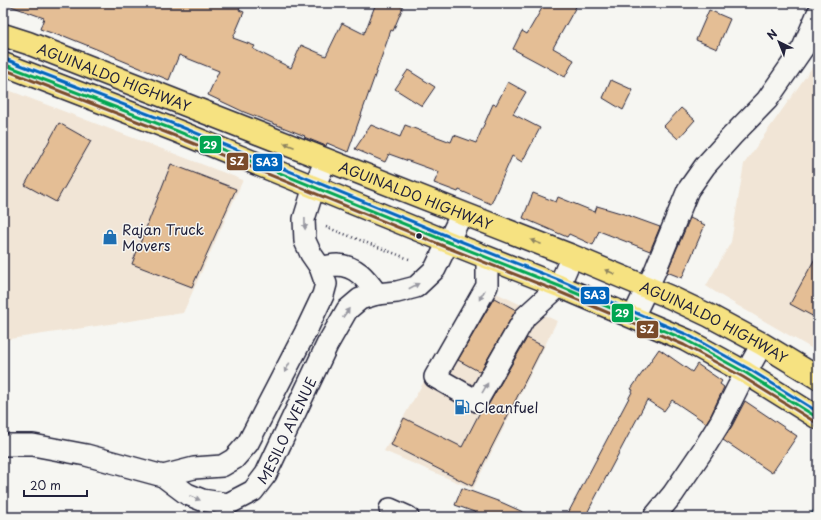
<svg xmlns="http://www.w3.org/2000/svg" width="821" height="520" viewBox="0 0 821 520" font-family="'Playpen Sans',sans-serif">
  <style>
    .built { fill: #f1e5d6 }
    .lines { fill: none; stroke-linecap: round; stroke-linejoin: round }
    .stream { stroke: #5d8aa2; stroke-width: 6 }
    .building { fill: #e4be95; stroke: #22223b }
    .minor-casing { stroke: #22223b; stroke-width: 24 }
    .major-casing { stroke: #22223b; stroke-width: 25 }
    .path { stroke: #22223b; stroke-width: 2.5; stroke-dasharray: 1 3; stroke-linecap: butt }
    .minor { stroke: #f6f6f2; stroke-width: 21 }
    .major { stroke: #f6e281; stroke-width: 22 }
    .bus-1-casing { stroke: #f6f6f2; stroke-width: 6 }
    .bus-2-casing { stroke: #f6f6f2; stroke-width: 6 }
    .bus-3-casing { stroke: #f6f6f2; stroke-width: 6 }
    .bus-1 { stroke: #00a651; stroke-width: 3 }
    .bus-2 { stroke: #7a4b2a; stroke-width: 3 }
    .bus-3 { stroke: #0065bd; stroke-width: 3 }
    .oneway { fill: #8c825e }
    .oneway2 { fill: #9797a0 }
    .bus-dot { fill: #22223b; stroke: #f6f6f2; stroke-width: 1.5 }
    .labels { text-anchor: middle; dominant-baseline: central; stroke-width: 3; stroke-linejoin: round; paint-order: stroke }
    .street-label { font-size: 14px; fill: #22223b; stroke: #f6f6f2 }
    .poi-label { font-size: 14px; fill: #22223b; stroke: #f6f6f2; text-anchor: start }
    .line-badge { stroke: #f6f6f2; stroke-width: 1.5 }
    .badge-label { font-size: 11px; text-anchor: middle; font-weight: bold; fill: #fff }
  </style>
  <rect width="100%" height="100%" fill="#f6f6f2"/>
  <filter id="ink" filterUnits="userSpaceOnUse"><feTurbulence type="fractalNoise" baseFrequency=".025" numOctaves="2"/><feDisplacementMap in="SourceGraphic" scale="8" xChannelSelector="R" yChannelSelector="G"/><feConvolveMatrix kernelMatrix="1 2 1 2 8 2 1 2 1" color-interpolation-filters="sRGB"/></filter>
  <g filter="url(#ink)">
    <path class="built" d="M 818,59 L 818,352 L 723,297 L 706,286 L 731,242 L 744,164 Z
      M 3,88 L 243,180 L 183,313 L 3,340 Z
      M 478,285 L 557,321 L 473,489 L 384,451 L 434,364 Z"/>
    <g class="lines">
      <path class="stream" d="M 811,517 L 817,510 L 818,510"/>
    </g>
    <path class="building" d="M 9,3 L 242,3 L 239,10 L 244,12 L 233,38 L 255,46 L 253,49 L 291,68 L 301,45 L 326,56 L 342,23 L 364,34 L 364,31 L 365,32 L 376,3 L 393,3 L 403,7 L 393,31 L 391,30 L 348,152 L 327,143 L 326,146 L 304,137 L 305,136 L 244,112 L 208,95 L 219,71 L 179,55 L 169,80 L 116,58 L 116,57 L 64,36 L 63,37 L 40,29 L 44,18 L 8,5 Z
      M 545,3 L 578,3 L 553,48 L 574,60 L 565,77 L 513,49 L 522,31 L 527,34 Z
      M 709,10 L 730,19 L 717,49 L 696,40 Z
      M 408,70 L 435,87 L 422,106 L 395,89 Z
      M 611,80 L 633,90 L 623,110 L 603,98 Z
      M 508,82 L 526,92 L 513,114 L 540,128 L 522,162 L 512,156 L 491,204 L 459,190 L 458,192 L 434,183 L 439,172 L 389,154 L 385,162 L 355,149 L 371,125 L 400,137 L 405,125 L 451,142 L 454,135 L 476,143 L 493,104 L 496,105 Z
      M 681,108 L 695,120 L 678,139 L 664,126 Z
      M 59,123 L 91,141 L 56,202 L 25,185 Z
      M 171,164 L 236,189 L 192,287 L 132,264 Z
      M 533,193 L 556,202 L 558,197 L 595,212 L 597,206 L 624,214 L 660,227 L 650,251 L 599,231 L 593,245 L 569,234 L 567,237 L 523,218 Z
      M 690,218 L 705,225 L 682,278 L 667,272 Z
      M 818,253 L 818,319 L 790,304 Z
      M 494,298 L 516,310 L 480,372 L 458,360 Z
      M 527,338 L 543,346 L 472,486 L 391,445 L 404,418 L 462,447 L 480,412 L 483,411 L 487,407 Z
      M 659,349 L 692,372 L 697,364 L 722,381 L 720,384 L 724,387 L 711,415 L 706,423 L 672,400 L 664,411 L 647,400 L 585,517 L 566,517 L 633,390 L 631,389 Z
      M 745,401 L 797,436 L 772,473 L 723,440 L 732,426 Z
      M 462,488 L 503,503 L 534,517 L 488,517 L 455,505 Z"/>
    <g class="lines">
      <g class="minor-casing">
        <g id="minor">
          <path d="M 487,258 L 487,286 L 435,377 L 477,401 L 525,317 L 559,286 L 572,256"/>
          <path d="M 320,267 C 326,267 331,265 337,265 C 357,266 366,279 377,294"/>
          <path d="M 633,317 L 655,271 L 688,190 L 705,166 L 732,136 L 767,100 L 803,48 L 818,13"/>
          <path id="s1" d="M 3,445 L 33,445 L 86,455 L 163,476 L 187,494 L 202,500 L 228,504 L 253,491 L 266,474 L 327,345 L 347,310 L 360,299 L 377,294 L 397,292 L 416,287 L 435,269 L 462,213"/>
          <path d="M 163,476 L 194,468 L 222,466 L 234,459 L 248,443 L 305,333 L 323,295 L 326,284 L 320,267 L 311,254 L 305,241 L 304,219 L 314,187 L 326,160"/>
          <path d="M 390,509 L 408,517"/>
          <path d="M 654,517 L 673,494 L 703,450 L 721,421 L 738,387 L 762,344"/>
        </g>
      </g>
      <g class="major-casing">
        <g id="major">
          <path id="s2" d="M 3,35 L 28,43 L 572,256 L 670,297 L 710,316 L 762,344 L 818,378"/>
          <path d="M 3,64 L 177,131 L 448,242 L 559,286 L 686,340 L 746,373 L 818,418"/>
        </g>
      </g>
      <path class="path" d="M 326,227 L 409,259"/>
      <use href="#minor" class="minor"/>
      <use href="#major" class="major"/>
      <g class="bus-1-casing">
        <path id="bus-1" d="M 3,64 L 177,131 L 448,242 L 559,286 L 686,340 L 746,373 L 818,418"/>
      </g>
      <g class="bus-2-casing">
        <path id="bus-2" d="M 3,69 L 175,136 L 446,247 L 557,291 L 684,345 L 743,377 L 815,422"/>
      </g>
      <g class="bus-3-casing">
        <path id="bus-3" d="M 5,59 L 179,126 L 450,237 L 561,281 L 688,335 L 749,369 L 818,412"/>
      </g>
      <use href="#bus-1" class="bus-1"/>
      <use href="#bus-2" class="bus-2"/>
      <use href="#bus-3" class="bus-3"/>
    </g>
    <defs><path id="oneway-solid" d="M-6-.8H1V-3.2L6.5 0L1 3.2V.8H-6Z"/></defs>
    <g class="oneway">
      <use href="#oneway-solid" transform="translate(289 145) rotate(-159)"/>
      <use href="#oneway-solid" transform="translate(536 242) rotate(-159)"/>
      <use href="#oneway-solid" transform="translate(610 272) rotate(-157)"/>
    </g>
    <g class="oneway2">
      <use href="#oneway-solid" transform="translate(305 224) rotate(89)"/>
      <use href="#oneway-solid" transform="translate(414 286) rotate(-28)"/>
      <use href="#oneway-solid" transform="translate(482 295) rotate(120)"/>
      <use href="#oneway-solid" transform="translate(346 313) rotate(-55)"/>
      <use href="#oneway-solid" transform="translate(287 368) rotate(117)"/>
      <use href="#oneway-solid" transform="translate(485 388) rotate(-60)"/>
      <use href="#oneway-solid" transform="translate(195 498) rotate(22)"/>
    </g>
  </g>
  <defs>
    <g id="shop-bare" transform="scale(1.2)"><path d="M-5-2.5h2.3a2.7 3.5 0 0 1 5.4 0H5L5.5 6h-11ZM-1.5-2.5h3a1.5 2.3 0 0 0-3 0Z" fill="#1f6fb2" stroke="#f6f6f2" stroke-width="2.5" paint-order="stroke"/></g>
    <g id="fuel-bare" transform="scale(1.2)"><path d="M-5.5-6h7V0h2V4h1.3V-2.5L3-4.5l.8-.8L6-3V5H2.5V1h-1V6h-7ZM-4.2-4.7v3.2H.2V-4.7Z" fill="#1f6fb2" stroke="#f6f6f2" stroke-width="2.5" paint-order="stroke"/></g>
  </defs>
  <g fill-rule="evenodd">
    <use href="#shop-bare" x="110" y="237"/>
    <use href="#fuel-bare" x="462" y="407"/>
  </g>
  <circle class="bus-dot" cx="419" cy="236" r="3.5"/>
  <g class="labels">
    <g class="street-label">
      <text stroke="none"><textPath href="#s2" startOffset="119">AGUINALDO HIGHWAY</textPath></text>
      <text stroke="none"><textPath href="#s2" startOffset="443">AGUINALDO HIGHWAY</textPath></text>
      <text stroke="none"><textPath href="#s2" startOffset="767">AGUINALDO HIGHWAY</textPath></text>
      <text stroke="none"><textPath href="#s1" startOffset="334">MESILO AVENUE</textPath></text>
    </g>
    <g class="poi-label">
      <text x="122" y="229">Rajan Truck<tspan x="122" dy="16">Movers</tspan></text>
      <text x="474" y="407">Cleanfuel</text>
    </g>
  </g>
  <g class="line-badge">
    <rect x="199" y="135" width="23" height="19" rx="4" fill="#00a651"/>
    <rect x="226" y="152" width="23" height="19" rx="4" fill="#7a4b2a"/>
    <rect x="252" y="153" width="31" height="19" rx="4" fill="#0065bd"/>
    <rect x="580" y="286" width="30" height="19" rx="4" fill="#0065bd"/>
    <rect x="611" y="303" width="23" height="20" rx="4" fill="#00a651"/>
    <rect x="636" y="320" width="23" height="19" rx="4" fill="#7a4b2a"/>
  </g>
  <g class="badge-label">
    <text x="210" y="149">29</text>
    <text x="237" y="165">SZ</text>
    <text x="267" y="166">SA3</text>
    <text x="595" y="299">SA3</text>
    <text x="622" y="317">29</text>
    <text x="647" y="333">SZ</text>
  </g>
  <rect width="821" height="520" fill="none" stroke="#f6f6f2" stroke-width="16"/>
  <rect x="8" y="8" width="805" height="504" fill="none" stroke="#22223b" stroke-width="1.5" filter="url(#ink)"/>
  <g transform="translate(779 42) rotate(317)" stroke="#f6f6f2" stroke-width="3" paint-order="stroke">
  <path d="M0-3L7 15L0 10L-7 15Z" fill="#22223b"/>
  <text y="-6" font-size="11" font-weight="bold" text-anchor="middle" fill="#22223b">N</text>
  </g>
  <path d="M24 490v6h63v-6" fill="none" stroke="#22223b" stroke-width="2"/>
  <text x="30" y="490" font-size="12" fill="#22223b" stroke="#f6f6f2" stroke-width="3" paint-order="stroke">20 m</text>
</svg>
